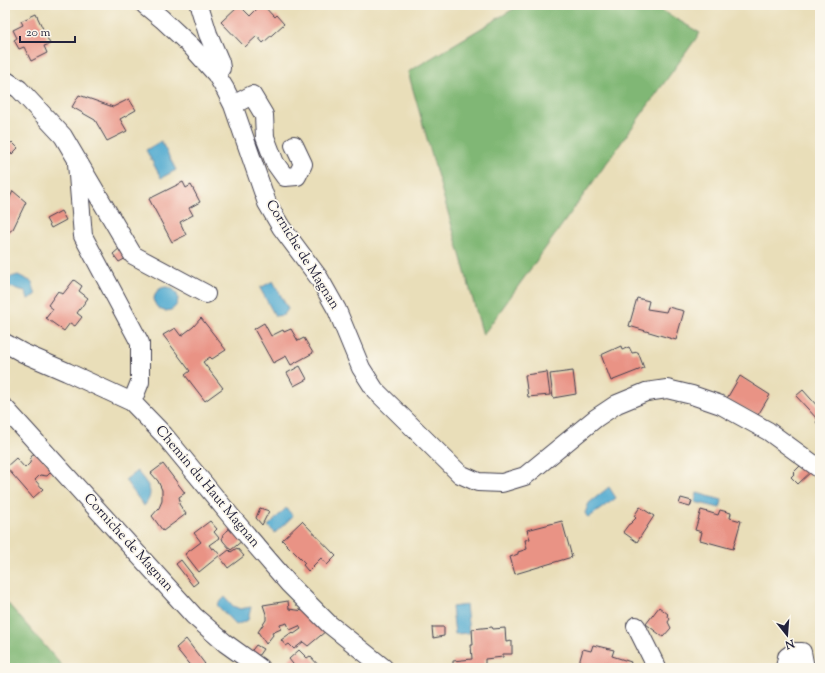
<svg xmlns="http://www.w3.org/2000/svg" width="825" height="673" viewBox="0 0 825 673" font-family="'Sorts Mill Goudy',serif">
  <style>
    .forest { fill: #80b774; stroke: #516c58 }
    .water { fill: #53abd0; stroke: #3a6686 }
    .building { fill: #e99385 }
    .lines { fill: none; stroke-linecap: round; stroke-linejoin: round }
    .minor-casing { stroke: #403e4e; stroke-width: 20 }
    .minor { stroke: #fff; stroke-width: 18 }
    .labels { text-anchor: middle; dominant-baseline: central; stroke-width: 3.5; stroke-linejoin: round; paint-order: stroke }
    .street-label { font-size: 14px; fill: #22223b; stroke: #fbf7ec }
  </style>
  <rect width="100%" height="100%" fill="#fbf7ec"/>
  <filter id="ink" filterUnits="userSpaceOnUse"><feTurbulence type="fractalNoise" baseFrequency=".025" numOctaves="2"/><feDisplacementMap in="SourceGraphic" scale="8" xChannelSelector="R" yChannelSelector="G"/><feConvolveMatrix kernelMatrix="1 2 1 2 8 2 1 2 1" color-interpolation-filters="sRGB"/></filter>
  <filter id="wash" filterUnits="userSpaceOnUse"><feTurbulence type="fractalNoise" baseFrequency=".012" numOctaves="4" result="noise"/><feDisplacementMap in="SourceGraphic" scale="16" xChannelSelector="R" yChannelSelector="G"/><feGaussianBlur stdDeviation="0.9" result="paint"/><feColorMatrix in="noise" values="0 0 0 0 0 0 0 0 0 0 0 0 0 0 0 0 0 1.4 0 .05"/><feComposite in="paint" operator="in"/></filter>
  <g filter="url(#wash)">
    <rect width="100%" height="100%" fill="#e9deb9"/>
    <path class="forest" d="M 520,5 L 653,5 L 700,33 L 483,335 L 408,72 Z
      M 5,600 L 64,668 L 5,668 Z"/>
    <path class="water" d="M 161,141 L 176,170 L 161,178 L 146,150 Z
      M 18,275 L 32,282 L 36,295 L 28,299 L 25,291 L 10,287 L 8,278 Z
      M 273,281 L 288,309 L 284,315 L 275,316 L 260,288 Z
      M154 299a12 12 0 1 1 24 0a12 12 0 1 1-24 0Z
      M 137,471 C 146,483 157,491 144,506 L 125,480 Z
      M 609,487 L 616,498 L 588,518 L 585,513 L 589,503 Z
      M 697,493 L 722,500 L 720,508 L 695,502 Z
      M 286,508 L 293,516 L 275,533 L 268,526 Z
      M 225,597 L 233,606 L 240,609 L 251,607 L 248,620 L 236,625 L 217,605 Z
      M 466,605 L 469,633 L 455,634 L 452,607 Z"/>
    <g id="blocks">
      <path class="building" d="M 239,5 L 250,16 L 261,5 L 263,5 L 274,17 L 276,15 L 284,24 L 263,43 L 257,36 L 245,47 L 221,22 Z
        M 36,14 L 50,44 L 44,46 L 47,53 L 31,61 L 24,47 L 19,49 L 14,40 L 17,38 L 13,30 L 23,25 L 21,21 Z
        M 79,95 L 113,107 L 129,99 L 136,110 L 120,119 L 127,131 L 107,141 L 95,120 L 72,107 Z
        M 12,142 L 18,148 L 12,154 L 6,148 Z
        M 183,182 L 186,188 L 191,185 L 200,202 L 189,208 L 193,215 L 180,222 L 186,235 L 172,242 L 149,199 Z
        M 13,191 L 26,202 L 13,229 L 5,235 L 5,209 Z
        M 61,211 L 66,220 L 51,228 L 46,219 Z
        M 121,247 L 128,257 L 119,262 L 113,254 Z
        M 74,280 L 82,286 L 79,291 L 88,298 L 77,313 L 82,317 L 75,326 L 70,323 L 64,331 L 46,318 L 53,309 L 48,305 L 58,291 L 63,294 Z
        M 637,298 L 649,301 L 647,309 L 666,312 L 668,307 L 684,311 L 676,340 L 629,326 Z
        M 201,318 L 226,350 L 212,359 L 210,357 L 203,362 L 223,388 L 205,401 L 185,375 L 190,371 L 163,335 L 175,328 L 181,336 L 193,327 Z
        M 264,323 L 271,336 L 283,330 L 284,332 L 291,329 L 298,341 L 304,338 L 313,353 L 291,365 L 286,356 L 273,363 L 254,329 Z
        M 621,346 L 622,350 L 629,347 L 632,353 L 638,352 L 644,368 L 611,381 L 601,355 Z
        M 300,366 L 307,379 L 294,386 L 287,373 Z
        M 573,371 L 576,394 L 553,398 L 550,374 Z
        M 547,372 L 550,395 L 528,397 L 525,375 Z
        M 740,376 L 770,395 L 758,415 L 726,400 Z
        M 803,390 L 819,408 L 820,407 L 820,427 L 816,422 L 818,420 L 796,396 Z
        M 36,451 L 53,470 L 47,476 L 40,475 L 35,480 L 43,489 L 33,498 L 6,467 L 16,458 L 25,468 L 30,463 L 31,457 Z
        M 804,462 L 814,469 L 798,484 L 791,477 L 794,474 L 793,473 Z
        M 163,464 L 185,493 L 179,497 L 180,501 L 179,504 L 186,514 L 163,531 L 152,516 L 159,508 L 162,501 L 162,490 L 158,481 L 151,473 Z
        M 681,498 L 692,501 L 690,507 L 679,504 Z
        M 640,507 L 654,516 L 637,542 L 623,532 L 629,524 L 630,524 L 636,518 L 634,516 Z
        M 260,508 L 269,511 L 262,525 L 256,518 Z
        M 701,510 L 718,515 L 720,510 L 731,513 L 730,518 L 741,521 L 733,549 L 700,540 L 702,532 L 695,530 Z
        M 210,521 L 217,529 L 214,532 L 219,538 L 209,545 L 212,549 L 214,548 L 220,555 L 199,572 L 185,554 L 201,542 L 194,533 Z
        M 302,521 L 336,556 L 327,565 L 321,558 L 308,571 L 303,565 L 305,563 L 282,540 Z
        M 562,521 L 572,557 L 515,574 L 510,557 L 518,554 L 518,552 L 527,549 L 525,540 L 530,539 L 527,530 Z
        M 232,527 L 243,540 L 231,550 L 223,541 L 222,538 L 223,534 Z
        M 237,548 L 244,556 L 228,568 L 220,557 L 229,550 L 231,552 Z
        M 181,560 L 198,582 L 193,586 L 176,564 Z
        M 288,601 L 289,609 L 304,611 L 326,631 L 308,646 L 303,642 L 294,649 L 289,644 L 286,646 L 281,640 L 292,632 L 294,634 L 301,629 L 299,626 L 290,630 L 287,623 L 280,625 L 281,629 L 272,633 L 273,635 L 266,644 L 258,632 L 266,620 L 266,614 L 263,605 Z
        M 659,607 L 668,614 L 667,615 L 670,619 L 668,622 L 671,628 L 663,637 L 646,624 Z
        M 432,627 L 444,627 L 444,636 L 433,638 Z
        M 492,627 L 493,629 L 505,628 L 506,642 L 512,641 L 512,654 L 503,654 L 503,657 L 485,659 L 485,668 L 453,668 L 453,661 L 472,659 L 471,645 L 473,645 L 472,629 Z
        M 186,639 L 205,664 L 200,668 L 192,668 L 176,648 Z
        M 256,645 L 263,649 L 256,659 L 249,654 Z
        M 593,645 L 614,650 L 612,656 L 631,662 L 629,668 L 578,667 L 583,649 L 591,651 Z
        M 299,650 L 307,658 L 310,656 L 321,668 L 296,668 L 289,659 Z"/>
    </g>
  </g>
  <g filter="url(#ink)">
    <use href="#blocks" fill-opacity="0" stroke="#403e4e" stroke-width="1"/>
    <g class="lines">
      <g class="minor-casing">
        <path id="minor" d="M 145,5 L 162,19 L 191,46 L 216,74 L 225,89 L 233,105 L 267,203 L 281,227 L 319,278 L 337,310 L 361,368 L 375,390 L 460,474 L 478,482 L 502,483 L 525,476 L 596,418 L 617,404 L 646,392 L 667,389 L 692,395 L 721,405 L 768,431 L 820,469
          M 199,5 L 208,34 L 220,62 L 221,68 L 216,74
          M 5,80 L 19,89 L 63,136 L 133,255 L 206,294
          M 233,105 L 252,95 L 264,115 L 265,137 L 275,163 L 285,177 L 297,176 L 303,164 L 294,145
          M 77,163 L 83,236 L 140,343 L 140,382 L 132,402
          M 5,343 L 23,353 L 67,372 L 132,402 L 164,435 L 234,520 L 289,584 L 329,624 L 384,668
          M 5,408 L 194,616 L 225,643 L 260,668
          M 636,626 L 657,668
          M 785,668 L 787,657 L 794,652 L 802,652 L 805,668"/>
      </g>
      <use href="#minor" class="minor"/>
    </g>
  </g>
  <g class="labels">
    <g class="street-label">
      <text transform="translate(302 255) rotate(58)">Corniche de Magnan</text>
      <text transform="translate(207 487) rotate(50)">Chemin du Haut Magnan</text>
      <text transform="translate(128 543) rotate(48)">Corniche de Magnan</text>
    </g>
  </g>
  <rect width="825" height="673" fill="none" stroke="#fbf7ec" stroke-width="20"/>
  <g transform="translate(787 635) rotate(163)" stroke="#fbf7ec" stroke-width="3" paint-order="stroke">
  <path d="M0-3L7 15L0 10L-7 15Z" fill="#22223b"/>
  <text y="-6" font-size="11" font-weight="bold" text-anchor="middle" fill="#22223b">N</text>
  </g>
  <path d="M20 36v6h55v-6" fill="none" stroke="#22223b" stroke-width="2"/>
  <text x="26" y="36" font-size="12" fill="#22223b" stroke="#fbf7ec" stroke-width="3" paint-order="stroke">20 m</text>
</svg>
